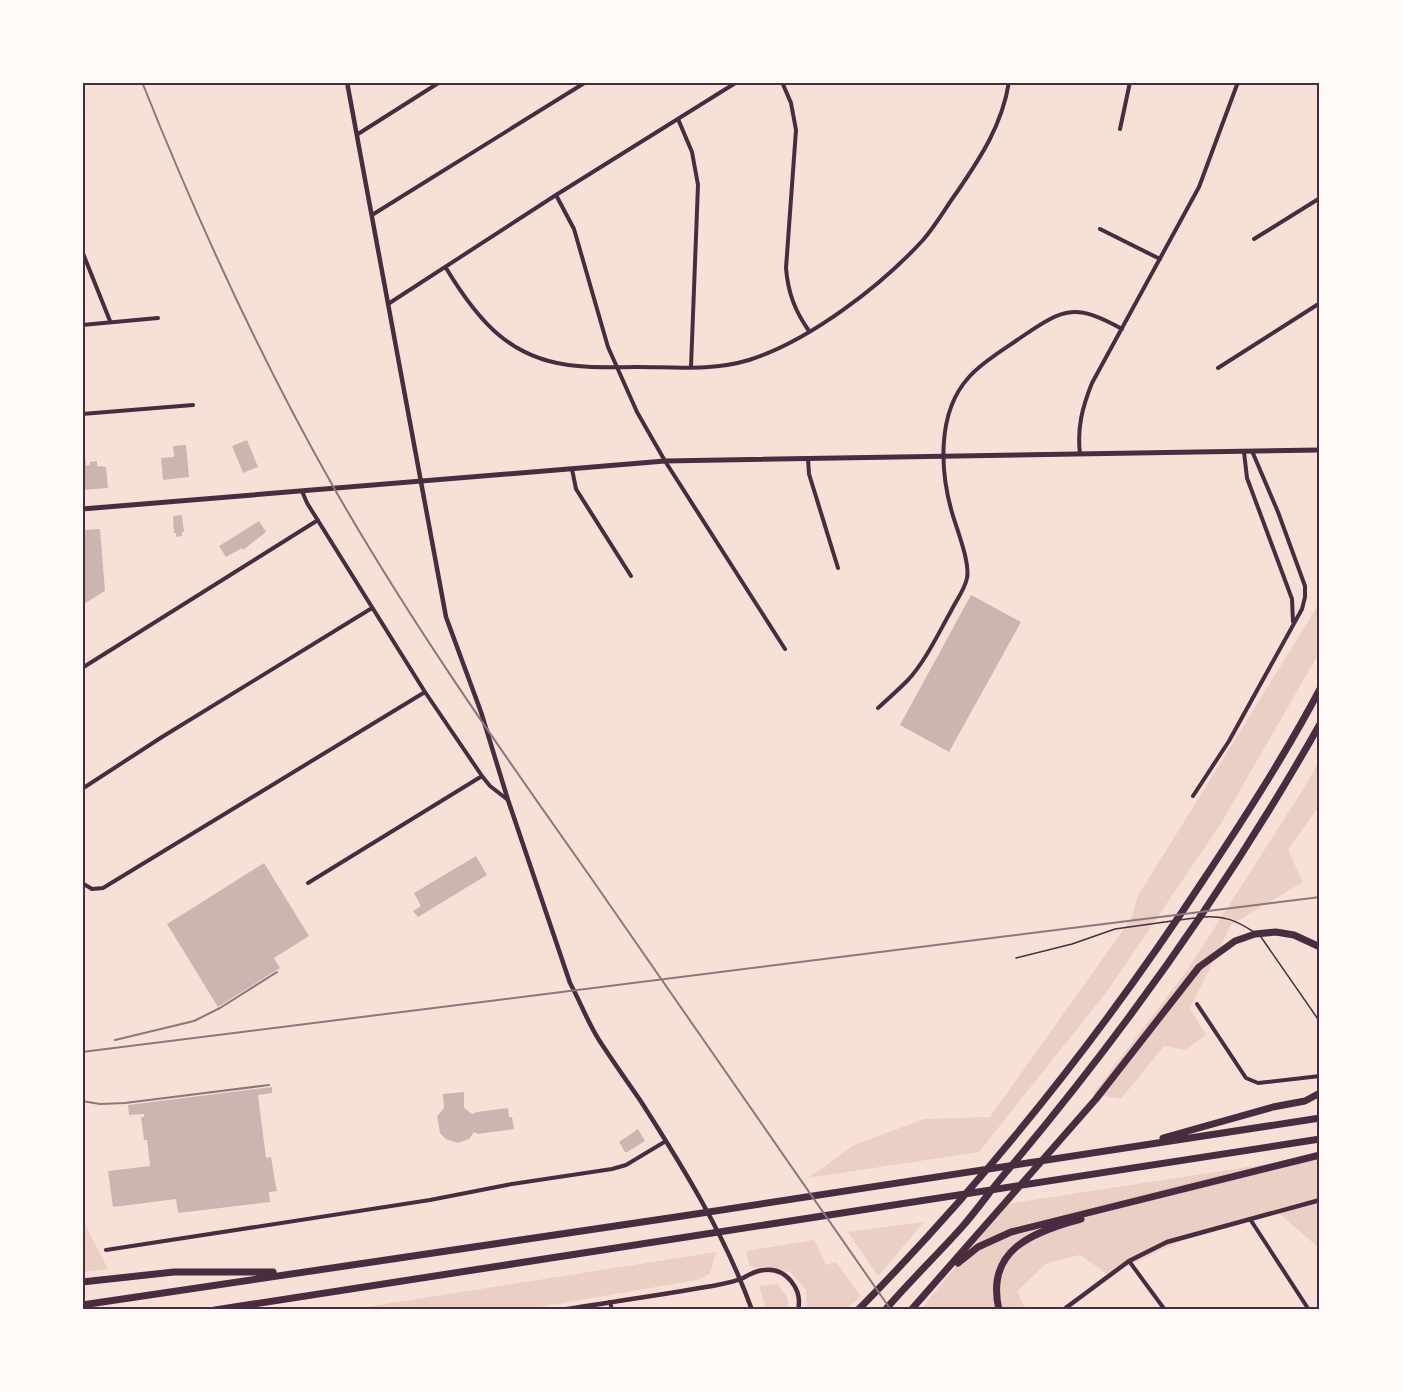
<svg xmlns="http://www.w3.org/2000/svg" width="1402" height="1392" viewBox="0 0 1402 1392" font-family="Lato,sans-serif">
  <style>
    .green { fill: #ebcfc5 }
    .building { fill: #ccb4b1 }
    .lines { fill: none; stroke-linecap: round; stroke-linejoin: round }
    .service { stroke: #4a2c40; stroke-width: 1.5 }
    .minor { stroke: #4a2c40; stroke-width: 4 }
    .tertiary { stroke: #4a2c40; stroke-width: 4.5 }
    .secondary { stroke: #4a2c40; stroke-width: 5 }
    .motorway { stroke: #4a2c40; stroke-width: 7 }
    .rail { stroke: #8f747c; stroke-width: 2 }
    .neatline { fill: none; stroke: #4a2c40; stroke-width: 2 }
  </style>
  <rect width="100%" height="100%" fill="#f7e1d7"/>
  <path class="green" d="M 1319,604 L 1319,653 L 1220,825 L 1108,990 L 979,1152 L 808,1178 L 854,1145 L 924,1119 L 990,1117 L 1131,919 L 1138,896 Z
    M 1319,761 L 1319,806 L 1288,850 L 1303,882 L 1231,925 L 1190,1008 L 1206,1035 L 1185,1050 L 1164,1046 L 1121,1099 L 1093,1094 L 1188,969 L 1304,788 Z
    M 1319,1156 L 1319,1248 L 1276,1211 L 1195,1234 L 1109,1275 L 1080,1255 L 1047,1263 L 1017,1291 L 1026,1309 L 920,1310 L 1007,1204 Z
    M 83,1220 L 108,1269 L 83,1272 Z
    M 924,1222 L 878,1276 L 848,1232 Z
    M 814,1240 L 826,1265 L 836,1262 L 861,1296 L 846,1309 L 807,1309 L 806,1290 L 790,1272 L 749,1266 L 746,1251 Z
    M 716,1252 L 710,1274 L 697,1280 L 527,1309 L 353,1309 Z
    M 777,1284 L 787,1297 L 789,1309 L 766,1309 L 759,1286 Z"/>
  <path class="building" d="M 247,440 L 258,467 L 243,473 L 232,446 Z
    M 186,445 L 189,477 L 163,480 L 161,458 L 174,457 L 173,446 Z
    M 82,456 L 85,456 L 86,466 L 90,465 L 90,462 L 97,461 L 97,466 L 106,467 L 108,488 L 82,490 Z
    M 182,515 L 184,532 L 182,532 L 182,536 L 176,537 L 176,533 L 174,533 L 173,516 Z
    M 259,521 L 266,532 L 243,550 L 242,548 L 226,557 L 219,546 Z
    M 100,529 L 105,591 L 82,605 L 82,530 Z
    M 971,595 L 1021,622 L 949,752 L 900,725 Z
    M 476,856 L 487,875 L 418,917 L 413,911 L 421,906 L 414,893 Z
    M 264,863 L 309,936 L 274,958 L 280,968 L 218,1007 L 167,924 Z
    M 272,1087 L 272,1093 L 258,1095 L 266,1158 L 271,1157 L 276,1187 L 277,1191 L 269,1192 L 270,1202 L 178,1213 L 176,1199 L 113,1207 L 108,1171 L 150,1166 L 147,1140 L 144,1140 L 141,1117 L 144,1117 L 144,1114 L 129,1115 L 128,1105 Z
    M 464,1092 L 464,1108 L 472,1114 L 477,1112 L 508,1108 L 509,1117 L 512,1117 L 514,1129 L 478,1134 L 474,1132 L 469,1139 L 458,1143 L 446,1139 L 440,1133 L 437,1116 L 444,1108 L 443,1094 Z
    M 638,1129 L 645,1141 L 627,1152 L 625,1152 L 619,1142 Z"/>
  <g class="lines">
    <path class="service" d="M 1203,917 C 1224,915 1237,921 1254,932
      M 1179,920 L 1195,918
      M 1261,937 L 1320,1022
      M 1016,958 L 1072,944 L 1115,929 L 1172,921"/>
    <path class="minor" d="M 782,82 L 791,103 L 796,130 L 786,268 C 788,293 795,311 809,331
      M 678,119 L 692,152 L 698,185 L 691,367
      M 1120,129 L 1130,82
      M 358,134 L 440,82
      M 556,195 L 574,229 L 608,347 L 637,412 L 665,461 L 785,649
      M 372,215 L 586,82
      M 1100,229 L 1160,259
      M 1254,239 L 1320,198
      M 82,251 L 110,321
      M 446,268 C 478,321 511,361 578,366 C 597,368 617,367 637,367 C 674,367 713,371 749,360 C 809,341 881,286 923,240 C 936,225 946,207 957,192 C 981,157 1002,125 1009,82
      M 388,304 L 556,195 L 737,82
      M 82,325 L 158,318
      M 1218,368 L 1320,303
      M 82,414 L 193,405
      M 1244,452 L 1247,478 L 1292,599 L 1293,622
      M 1080,454 C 1077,428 1082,408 1092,383 L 1199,187 L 1238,82
      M 808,459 L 809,474 L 838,568
      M 572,469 L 576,489 L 631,576
      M 302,491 L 307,503 L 425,692 L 482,776 L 490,786 L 508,800
      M 82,668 L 318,520
      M 878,708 C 888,699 898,690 908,680 C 926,660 938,634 951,611 C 956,601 965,589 967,578 C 970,563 958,532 953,516 C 940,473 936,413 969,377 C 983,361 1005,349 1023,336 C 1065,307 1076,304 1122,329
      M 82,789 L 162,737 L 372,608
      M 1193,796 L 1229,741 L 1302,609 L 1305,597 L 1305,586 L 1278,512 L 1252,451
      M 82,883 L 92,889 L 103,888 L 425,692
      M 308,883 L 482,776
      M 1197,1004 L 1246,1078 L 1258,1083 L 1320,1076
      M 1250,1219 L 1309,1310
      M 106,1250 L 430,1200 L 512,1184 L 612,1169 L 626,1165 L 666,1141
      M 1129,1261 L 1165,1310
      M 610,1302 L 612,1310"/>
    <path class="tertiary" d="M 347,82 L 446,617 L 481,712 L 508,800 L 570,983 C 580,1001 587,1021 599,1040 C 612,1060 626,1080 640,1100 C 683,1167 725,1235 752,1310
      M 560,1310 C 611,1302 661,1295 712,1286 C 722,1284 734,1282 743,1278 C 750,1274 757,1270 765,1270 C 786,1268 803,1289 798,1310
      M 1063,1310 L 1129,1261 L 1167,1242 L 1320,1200"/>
    <path class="secondary" d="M 82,509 L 665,461 L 1320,450"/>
    <path class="motorway" d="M 1163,1138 L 1273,1107 L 1305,1101 L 1320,1093
      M 958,1263 L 978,1247 L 1011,1232 L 1320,1155
      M 82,1282 L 174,1272 L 273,1272
      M 82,1305 L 676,1217 L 1320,1118
      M 215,1310 L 1320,1139
      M 858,1310 C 988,1178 1103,1033 1204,879 C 1245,817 1285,755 1320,689
      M 885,1310 C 910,1281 937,1255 962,1227 C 978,1209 992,1188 1008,1170 C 1125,1031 1230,883 1320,724
      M 911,1310 L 1096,1099 L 1199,967 L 1235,941 L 1255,934 L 1276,932 L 1294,935 L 1320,947
      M 999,1310 C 985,1250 1032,1232 1081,1219"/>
    <path class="rail" d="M 142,82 C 198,222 260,358 334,488 C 411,623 500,749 589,875 C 689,1020 790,1165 891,1310
      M 115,1040 L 194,1021 L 220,1008 L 277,972
      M 82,1052 L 1320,897
      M 82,1101 L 100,1104 L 125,1103 L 269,1085"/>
  </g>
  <rect width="1402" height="1392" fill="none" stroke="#fffaf5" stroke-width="168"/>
  <rect x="84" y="84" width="1234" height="1224" class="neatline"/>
</svg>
